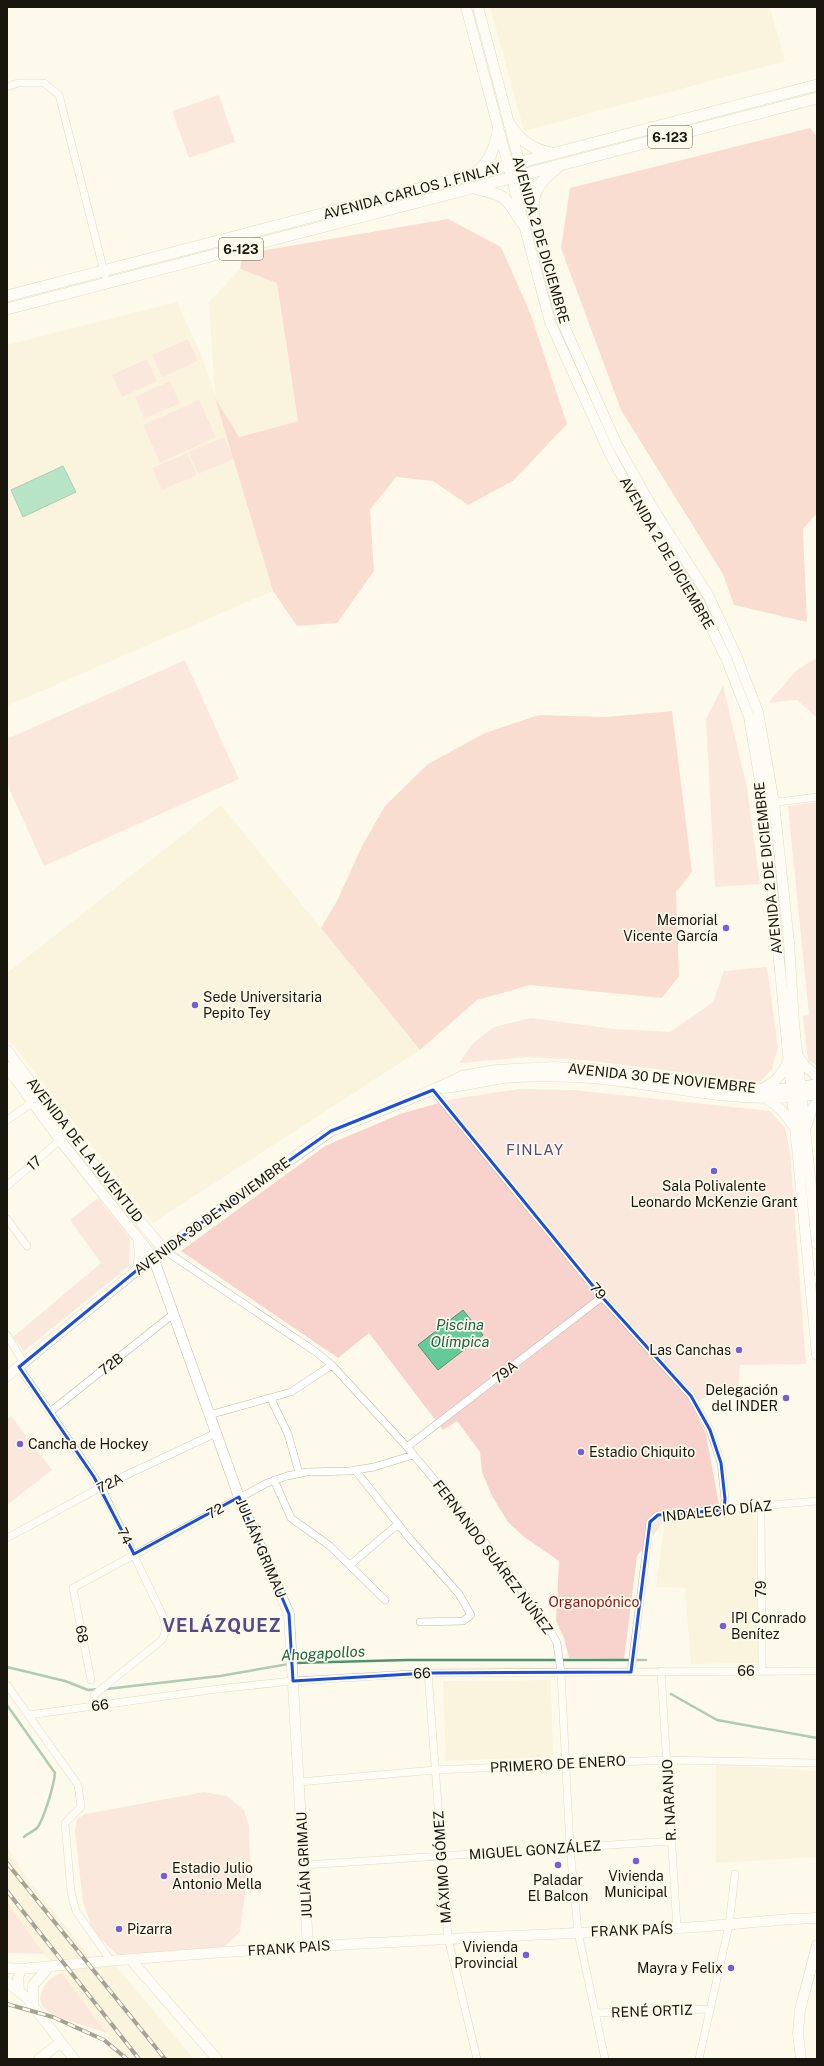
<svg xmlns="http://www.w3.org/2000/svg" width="824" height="2066" viewBox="0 0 824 2066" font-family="'Public Sans',sans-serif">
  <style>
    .built { fill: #f7eece }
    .green { fill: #f8d3cd }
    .forest { fill: #f7bab1 }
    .water { fill: #64ca99; stroke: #4e946f }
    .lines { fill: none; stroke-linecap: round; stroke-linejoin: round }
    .stream { stroke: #4e946f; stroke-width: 2.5 }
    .street-casing { stroke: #bfb9a1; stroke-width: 8 }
    .secondary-casing { stroke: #bfb9a1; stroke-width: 11 }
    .primary-casing { stroke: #bfb9a1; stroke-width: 12 }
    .street { stroke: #fff; stroke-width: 7 }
    .secondary { stroke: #fff; stroke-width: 10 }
    .primary { stroke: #fff; stroke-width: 11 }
    .rail-casing { stroke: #3b382f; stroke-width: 4 }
    .rail { stroke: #fefaeb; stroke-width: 2.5; stroke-dasharray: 8; stroke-linecap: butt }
    .marked { fill: none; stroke: #1d4ed8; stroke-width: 3; stroke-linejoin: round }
    .poi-dot { fill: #745fd9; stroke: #fefaeb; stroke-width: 1.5 }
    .labels { text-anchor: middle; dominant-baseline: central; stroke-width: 3.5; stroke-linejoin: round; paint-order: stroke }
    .shield { fill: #fefaeb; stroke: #5e5a50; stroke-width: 1 }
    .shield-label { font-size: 13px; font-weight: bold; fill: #19160e }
    .street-label { font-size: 14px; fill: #19160e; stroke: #fefaeb }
    .poi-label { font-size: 14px; fill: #19160e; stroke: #fefaeb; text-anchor: start }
    .park-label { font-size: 14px; fill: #8a1615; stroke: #fefaeb }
    .neighbourhood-label { font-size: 15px; letter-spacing: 1px; fill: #534b8a; stroke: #fefaeb }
    .water-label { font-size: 15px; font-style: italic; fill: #196645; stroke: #fefaeb }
    .district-label { font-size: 18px; font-weight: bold; letter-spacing: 1px; fill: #534b8a; stroke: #fefaeb }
  </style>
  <rect width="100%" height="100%" fill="#fefaeb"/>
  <path class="built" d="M 490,7 L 770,7 L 785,61 L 524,131 Z
    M 240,269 L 277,283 L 298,421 L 238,437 L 216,400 L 273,591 L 7,706 L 7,345 L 177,302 L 203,359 L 215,396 L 209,302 Z
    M 221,805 L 420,1050 L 153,1223 L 7,1037 L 7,973 Z
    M 756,1513 L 758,1663 L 691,1664 L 685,1588 L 656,1587 L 665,1520 Z
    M 551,1680 L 553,1757 L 446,1761 L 443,1681 Z
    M 716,1764 L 817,1771 L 817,1857 L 716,1863 Z
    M 7,1846 L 26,1877 L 98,1967 L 116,1966 L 194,2059 L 113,2059 L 110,2055 L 107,2033 L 62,1973 L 44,1954 L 7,1902 Z"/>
  <path class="green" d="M 219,95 L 235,142 L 189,158 L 172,111 Z
    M 188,339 L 198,361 L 162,377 L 152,355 Z
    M 147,359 L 157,381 L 122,397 L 112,375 Z
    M 170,381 L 180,403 L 144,419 L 135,397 Z
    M 199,400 L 216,437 L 160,463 L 143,425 Z
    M 224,437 L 234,459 L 198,474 L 188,452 Z
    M 187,453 L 197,475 L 162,490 L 152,468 Z
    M 817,657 L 817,718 L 797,700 L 768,703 L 796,671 Z
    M 185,660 L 239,779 L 44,866 L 7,784 L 7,739 Z
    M 723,685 L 747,788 L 760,884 L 715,887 L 706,719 Z
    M 817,802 L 817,1066 L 808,1060 L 803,1016 L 809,1015 L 788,806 Z
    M 767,967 L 778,1047 L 772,1069 L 760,1082 L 584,1060 L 529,1057 L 459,1063 L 472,1044 L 494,1027 L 531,1018 L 615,1029 L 670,1032 L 713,1002 L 724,971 Z
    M 519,1089 L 573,1090 L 770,1111 L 785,1128 L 790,1152 L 806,1364 L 740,1365 L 738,1394 L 712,1394 L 692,1405 L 706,1434 L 721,1515 L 665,1520 L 637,1556 L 624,1659 L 569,1658 L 564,1638 L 556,1621 L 559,1561 L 523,1536 L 508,1522 L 492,1496 L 482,1472 L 480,1452 L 457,1421 L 443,1430 L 369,1333 L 338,1358 L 181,1251 L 325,1146 L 400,1114 L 453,1099 Z
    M 98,1198 L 130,1238 L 129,1266 L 24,1351 L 13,1337 L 101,1263 L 70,1220 Z
    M 11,1416 L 52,1470 L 7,1505 L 7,1419 Z
    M 204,1792 L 227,1796 L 244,1810 L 249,1826 L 250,1864 L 248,1869 L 240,1932 L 219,1952 L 120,1957 L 94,1933 L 83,1903 L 75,1831 L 77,1819 L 85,1814 Z
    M 7,1902 L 44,1954 L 7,1953 Z
    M 62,1973 L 107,2033 C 92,2027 55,2019 44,2008 C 39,2004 40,1996 42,1991 C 46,1981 52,1977 62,1973 Z"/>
  <path class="forest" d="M 810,128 L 817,137 L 817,513 L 803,529 L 807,622 L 734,605 L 723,574 L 621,410 L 561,248 L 570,188 Z
    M 448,219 L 501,247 L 531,315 L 567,424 L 513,481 L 468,505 L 433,481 L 396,477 L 370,510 L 374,571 L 337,623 L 297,626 L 273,591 L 215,398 L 239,437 L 298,421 L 277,283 L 240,269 L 243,254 Z
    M 672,711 L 692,872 L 676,892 L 679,976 L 662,998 L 530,985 L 477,1000 L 420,1050 L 321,928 L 337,901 L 362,846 L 385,806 L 428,764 L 485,733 L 539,715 L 607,717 Z"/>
  <path class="water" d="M 63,466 L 76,492 L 23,517 L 11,490 Z
    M 463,1310 L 483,1335 L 438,1370 L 418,1345 Z"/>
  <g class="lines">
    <path class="stream" d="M 294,1663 L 407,1660 L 646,1660
      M 7,1667 L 65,1681 L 88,1690 L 99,1689
      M 106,1689 L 220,1676 L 289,1664
      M 671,1694 L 717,1720 L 817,1738
      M 7,1705 L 55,1773 C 54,1785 44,1819 37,1828 C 34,1831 28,1833 24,1837"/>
    <g class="street-casing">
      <path id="street" d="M 7,87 L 18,83 L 44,83 L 59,95 L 107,283
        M 770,803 L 817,797
        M 433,1090 L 602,1297 L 691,1396 L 710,1430 L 721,1463 L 725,1499 L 724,1510
        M 7,1120 L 36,1100
        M 7,1186 L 60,1140
        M 7,1219 L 27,1246
        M 164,1250 L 316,1352 L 332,1365 L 407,1447 L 468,1520 L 547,1624 L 557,1643 L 561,1673 L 570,1848 L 578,1932 L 605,2059
        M 811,1279 L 817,1279
        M 7,1335 L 24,1363
        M 19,1367 L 101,1487 L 163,1616 L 166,1630 L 162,1640 L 94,1695 L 96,1706
        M 271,1399 L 288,1434 L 299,1473
        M 50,1412 L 172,1315
        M 209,1415 L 291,1392 L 332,1365
        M 407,1447 L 602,1297
        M 355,1470 L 410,1539 L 459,1594 L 471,1615 L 463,1621 L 420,1622
        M 274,1480 L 291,1518 L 330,1546 L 385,1600
        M 761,1506 L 762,1671
        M 7,1538 L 101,1487 L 216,1433
        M 350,1565 L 398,1524
        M 661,1671 L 677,1928
        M 631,1672 L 650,1522 L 658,1515 L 817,1501
        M 428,1673 L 448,1938 L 477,2059
        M 91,1680 L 73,1588 L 267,1483 L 287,1476 L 307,1472 L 350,1471 L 374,1467 L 413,1455
        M 7,1685 L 78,1785 L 81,1807 L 65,1823 L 71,1892 L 76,1911 L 111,1961
        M 29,1715 L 217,1689 L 293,1681 L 428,1673 L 817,1671
        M 299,1782 L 435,1770 L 667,1760 L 817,1763
        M 304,1865 L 671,1841
        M 595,2013 L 710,2009
        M 699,2059 L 729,1925 L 735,1874"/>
    </g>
    <g class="secondary-casing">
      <path id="secondary" d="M 466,7 L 550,322 L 609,452 L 642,513 L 699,602 L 726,658 L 749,717 L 764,804 L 817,1355
        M 478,7 L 561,319 L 617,445 L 652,507 L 708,595 L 736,655 L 758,712 L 774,803 L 789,942 L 794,1024 L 817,1244
        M 7,1050 L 63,1127 L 164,1250
        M 798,1056 L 805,1066 L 817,1076
        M 7,1067 L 60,1140 L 153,1257 L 239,1497 L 289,1614 L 308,1947
        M 443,1088 C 462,1086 479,1082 497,1079 C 527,1075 561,1076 591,1078 C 666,1084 742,1107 817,1094
        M 761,1089 C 774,1084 783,1074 788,1061
        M 765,1098 C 778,1105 786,1113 793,1126
        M 807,1125 L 811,1111 L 817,1102
        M 138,1238 L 140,1253 L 138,1269
        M 7,1376 L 153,1257 L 331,1131 L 437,1088 L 462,1076 L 496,1070 L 554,1067 L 592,1069 L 753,1089 L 791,1089 L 817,1084
        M 131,1960 L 217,2059
        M 7,1968 L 21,1969 C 239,1947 458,1939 677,1928 C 724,1926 770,1919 817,1918
        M 7,1982 L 27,1998 L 74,2059
        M 19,1991 L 18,1978 L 21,1969
        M 33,2006 L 33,1985 L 49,1967
        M 39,2059 L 60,2043
        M 801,2059 L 798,2033 L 800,2010 L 817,1945"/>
    </g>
    <g class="primary-casing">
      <path id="primary" d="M 509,124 C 521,140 532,150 552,153
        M 475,173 C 490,162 494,149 498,132
        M 477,189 C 508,195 506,199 522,223
        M 534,220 C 531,195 536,184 556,169
        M 7,296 L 817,85
        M 7,309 L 817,98"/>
    </g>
    <use href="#street" class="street"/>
    <use href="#secondary" class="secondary"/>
    <use href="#primary" class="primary"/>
    <g class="rail-casing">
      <path id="rail" d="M 7,1863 L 165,2059
        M 7,1891 L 139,2059
        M 7,2004 L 53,2017 L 104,2040 L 127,2059"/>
    </g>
    <use href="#rail" class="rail"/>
  </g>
  <path d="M0 0H824V2066H0ZM 433,1090 L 602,1297 L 691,1396 L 710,1430 L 721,1463 L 725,1499 L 724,1510 L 658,1515 L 650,1522 L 631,1672 L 428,1673 L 293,1681 L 289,1614 L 239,1497 L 134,1554 L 94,1477 L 19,1367 L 153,1257 L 331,1131 Z" fill="#fefaeb" fill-opacity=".55" fill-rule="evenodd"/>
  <path class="marked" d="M 433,1090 L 602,1297 L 691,1396 L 710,1430 L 721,1463 L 725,1499 L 724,1510 L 658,1515 L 650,1522 L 631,1672 L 428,1673 L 293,1681 L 289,1614 L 239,1497 L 134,1554 L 94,1477 L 19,1367 L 153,1257 L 331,1131 Z"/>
  <g class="poi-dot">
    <circle cx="726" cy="928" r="4"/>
    <circle cx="195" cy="1005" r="4"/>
    <circle cx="714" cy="1171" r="4"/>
    <circle cx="739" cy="1350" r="4"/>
    <circle cx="786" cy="1398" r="4"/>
    <circle cx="20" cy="1444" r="4"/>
    <circle cx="581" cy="1452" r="4"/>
    <circle cx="723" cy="1626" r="4"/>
    <circle cx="636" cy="1861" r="4"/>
    <circle cx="558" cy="1865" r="4"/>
    <circle cx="164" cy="1876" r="4"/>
    <circle cx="119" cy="1929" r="4"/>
    <circle cx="526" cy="1955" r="4"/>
    <circle cx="731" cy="1968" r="4"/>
  </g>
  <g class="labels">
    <g class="shield">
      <rect x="648" y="126" width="44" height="22" rx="3"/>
      <rect x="219" y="238" width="44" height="22" rx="3"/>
    </g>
    <g class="shield-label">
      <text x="670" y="137">6-123</text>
      <text x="241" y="249">6-123</text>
    </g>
    <g class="street-label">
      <text transform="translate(412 191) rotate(-15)">AVENIDA CARLOS J. FINLAY</text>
      <text transform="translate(541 240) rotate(74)">AVENIDA 2 DE DICIEMBRE</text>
      <text transform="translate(667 553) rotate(60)">AVENIDA 2 DE DICIEMBRE</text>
      <text transform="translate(768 868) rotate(-96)">AVENIDA 2 DE DICIEMBRE</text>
      <text transform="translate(662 1078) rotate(6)">AVENIDA 30 DE NOVIEMBRE</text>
      <text transform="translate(85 1150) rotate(52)">AVENIDA DE LA JUVENTUD</text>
      <text transform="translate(34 1163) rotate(-41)">17</text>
      <text transform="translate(212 1216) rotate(-36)">AVENIDA 30 DE NOVIEMBRE</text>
      <text transform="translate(598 1291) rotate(50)">79</text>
      <text transform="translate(111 1364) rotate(-38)">72B</text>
      <text transform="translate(505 1372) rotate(-38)">79A</text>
      <text transform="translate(110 1483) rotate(-27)">72A</text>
      <text transform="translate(215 1511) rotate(-29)">72</text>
      <text transform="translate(717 1511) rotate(-6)">INDALECIO DÍAZ</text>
      <text transform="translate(125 1536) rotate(64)">74</text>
      <text transform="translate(261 1548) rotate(67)">JULIÁN GRIMAU</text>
      <text transform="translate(493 1557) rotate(53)">FERNANDO SUÁREZ NÚÑEZ</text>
      <text transform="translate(761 1589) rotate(-90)">79</text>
      <text transform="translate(82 1634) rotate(79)">68</text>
      <text x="746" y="1671">66</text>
      <text transform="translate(422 1673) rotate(-3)">66</text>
      <text transform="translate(100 1705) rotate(-8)">66</text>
      <text transform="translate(558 1764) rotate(-3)">PRIMERO DE ENERO</text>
      <text transform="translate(669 1800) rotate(-93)">R. NARANJO</text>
      <text transform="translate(535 1850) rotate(-4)">MIGUEL GONZÁLEZ</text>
      <text transform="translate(304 1865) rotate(-93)">JULIÁN GRIMAU</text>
      <text transform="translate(442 1867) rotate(-94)">MÁXIMO GÓMEZ</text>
      <text transform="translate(632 1930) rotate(-2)">FRANK PAÍS</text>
      <text transform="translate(289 1948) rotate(-4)">FRANK PAIS</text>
      <text transform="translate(652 2011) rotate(-2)">RENÉ ORTIZ</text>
    </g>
    <g class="poi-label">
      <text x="718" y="920" text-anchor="end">Memorial<tspan x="718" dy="16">Vicente García</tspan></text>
      <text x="203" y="997">Sede Universitaria<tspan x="203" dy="16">Pepito Tey</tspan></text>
      <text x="714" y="1186" text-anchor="middle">Sala Polivalente<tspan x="714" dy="16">Leonardo McKenzie Grant</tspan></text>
      <text x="731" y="1350" text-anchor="end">Las Canchas</text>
      <text x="778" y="1390" text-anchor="end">Delegación<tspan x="778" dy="16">del INDER</tspan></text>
      <text x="28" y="1444">Cancha de Hockey</text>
      <text x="589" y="1452">Estadio Chiquito</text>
      <text x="731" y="1618">IPI Conrado<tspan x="731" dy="16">Benítez</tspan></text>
      <text x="172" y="1868">Estadio Julio<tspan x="172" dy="16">Antonio Mella</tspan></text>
      <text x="636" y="1876" text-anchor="middle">Vivienda<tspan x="636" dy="16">Municipal</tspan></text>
      <text x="558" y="1880" text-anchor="middle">Paladar<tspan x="558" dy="16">El Balcon</tspan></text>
      <text x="127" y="1929">Pizarra</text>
      <text x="518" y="1947" text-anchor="end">Vivienda<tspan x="518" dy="16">Provincial</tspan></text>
      <text x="723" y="1968" text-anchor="end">Mayra y Felix</text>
    </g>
    <g class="park-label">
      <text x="594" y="1602">Organopónico</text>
    </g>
    <g class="neighbourhood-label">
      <text x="535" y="1149">FINLAY</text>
    </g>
    <g class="water-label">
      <text x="460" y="1324">Piscina<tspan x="460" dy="17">Olímpica</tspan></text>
      <text transform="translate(323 1653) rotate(-3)">Ahogapollos</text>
    </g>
    <g class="district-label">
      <text x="222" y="1625">VELÁZQUEZ</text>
    </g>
  </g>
  <rect width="824" height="2066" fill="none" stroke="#19160e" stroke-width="16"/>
</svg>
